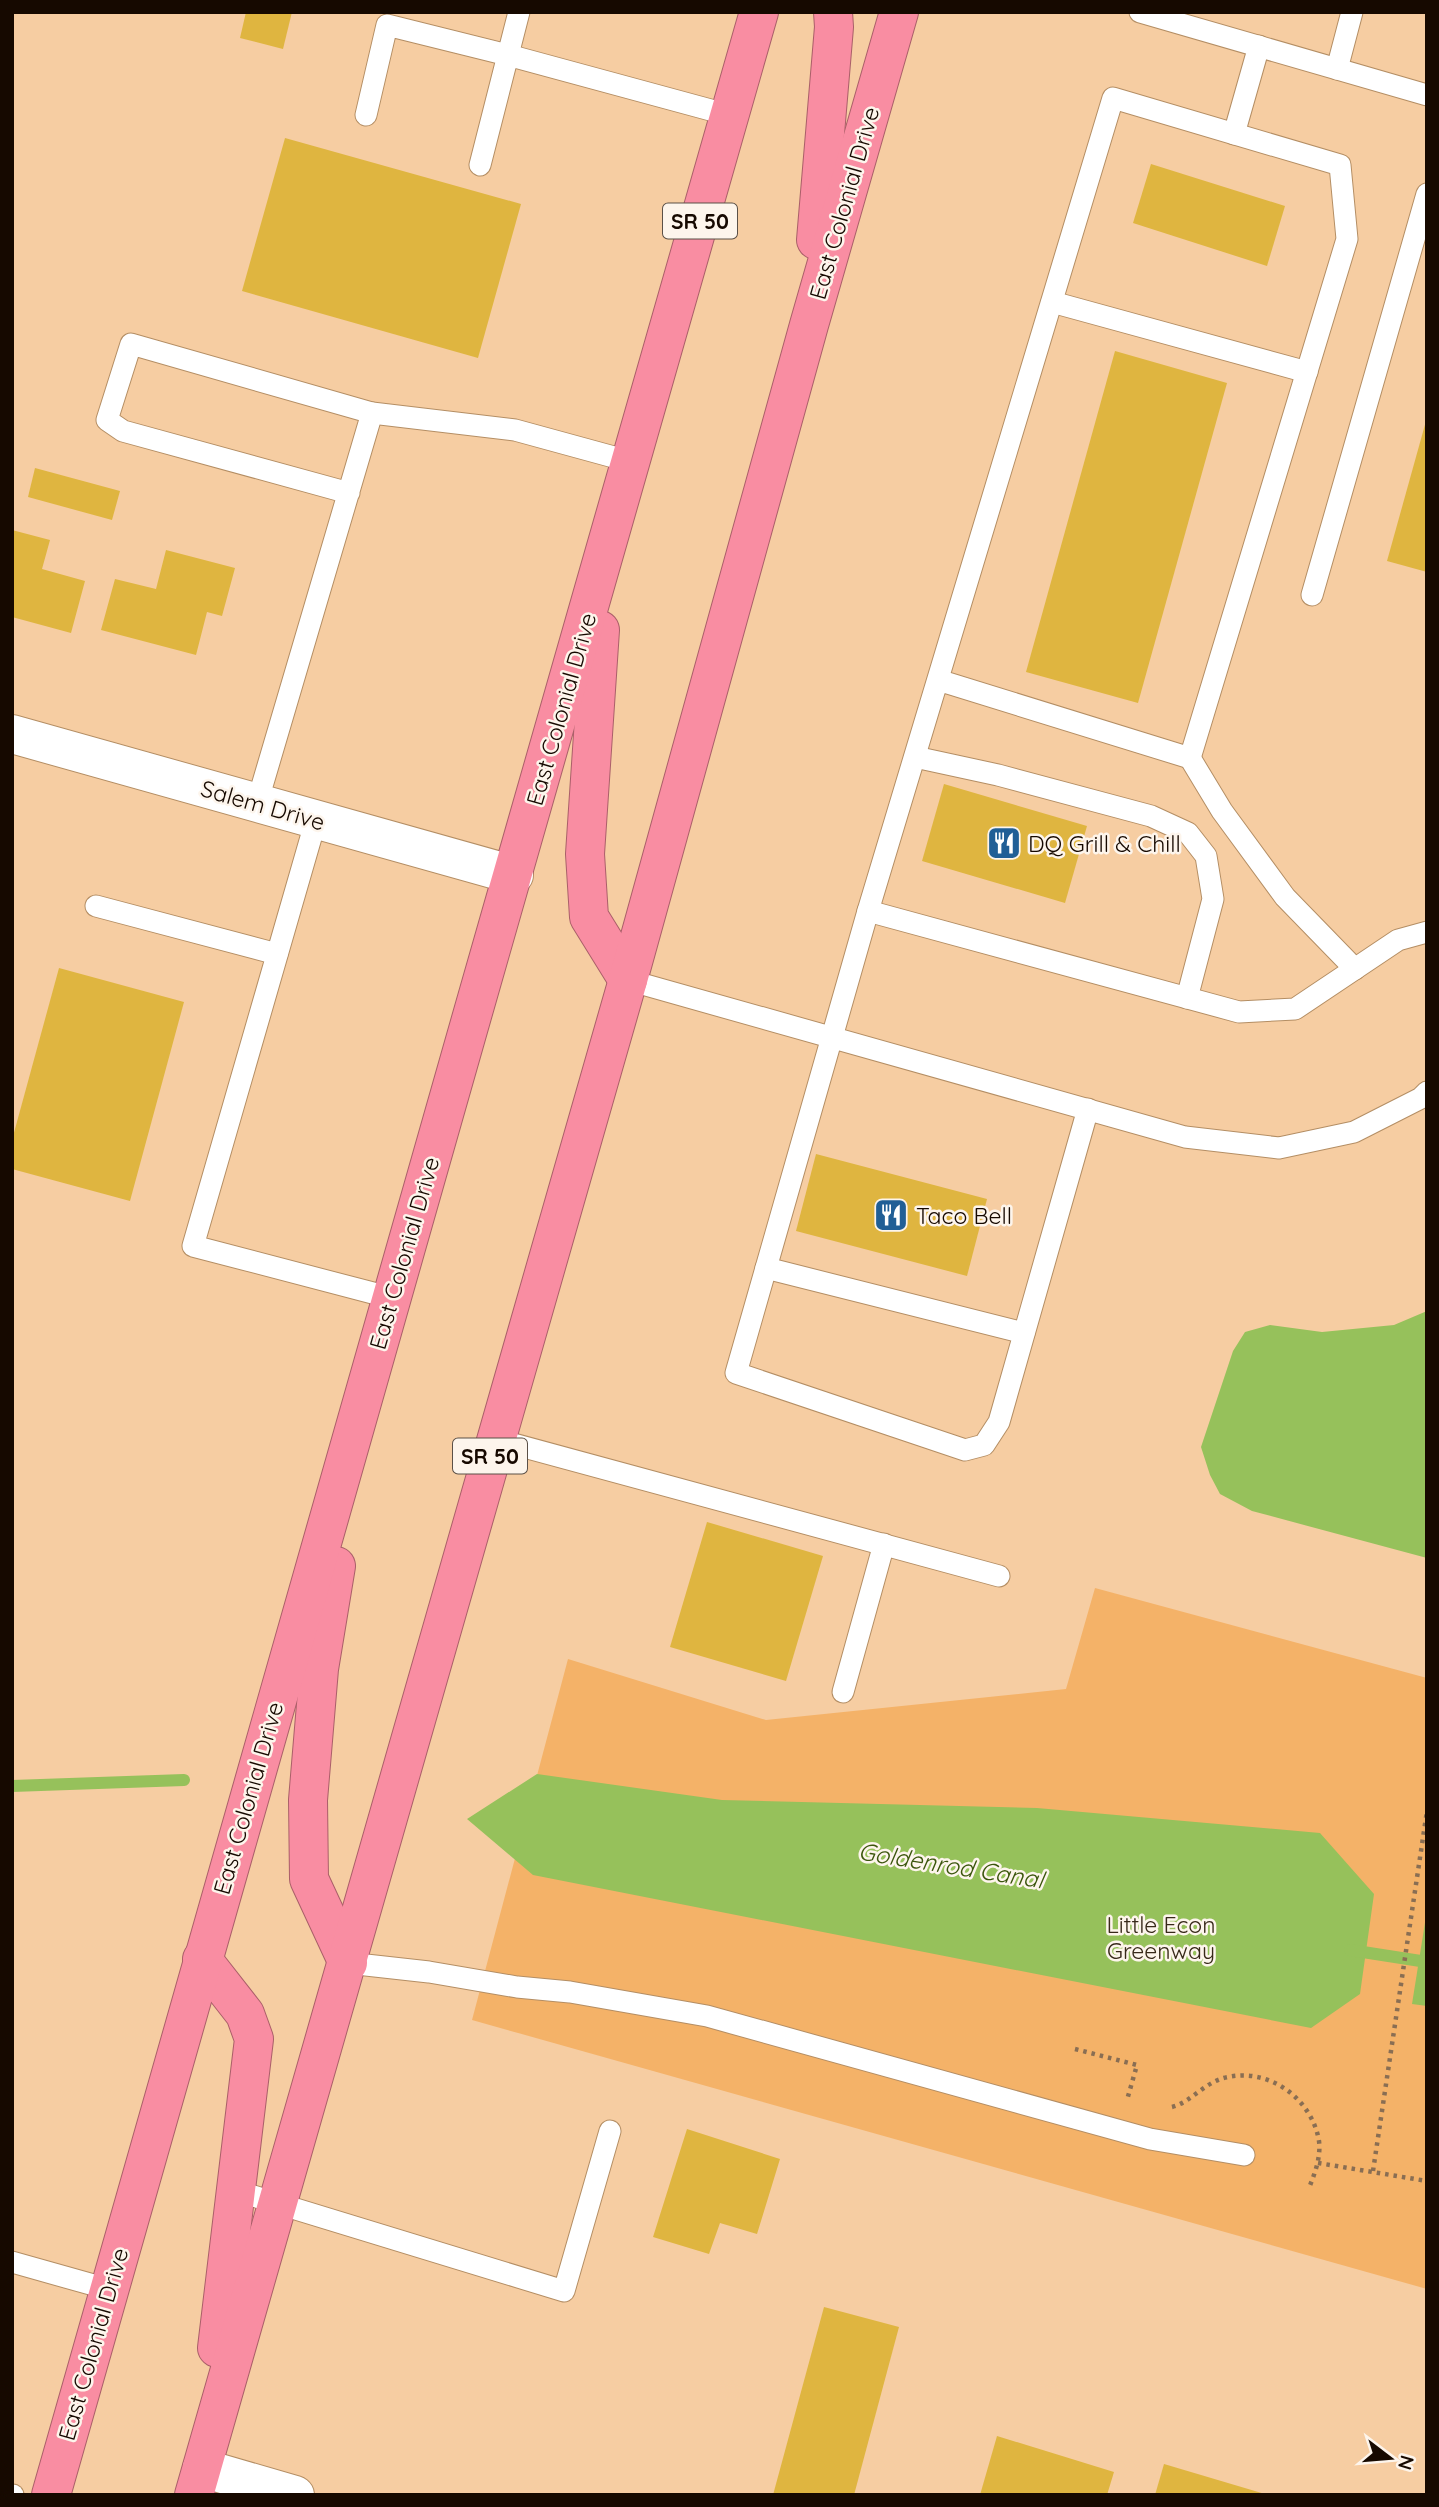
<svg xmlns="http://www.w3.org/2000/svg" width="1439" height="2507" font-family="Quicksand,sans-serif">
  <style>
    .green { fill: #f4b268 }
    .water { fill: #96c15b }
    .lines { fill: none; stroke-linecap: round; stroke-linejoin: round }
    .stream { stroke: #96c15b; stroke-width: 12 }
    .building { fill: #dfb540 }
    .lane-casing { stroke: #b48e64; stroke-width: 23 }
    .street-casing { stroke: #b48e64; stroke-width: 40 }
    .highway-casing { stroke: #aa5f69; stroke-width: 40 }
    .path { stroke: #896e53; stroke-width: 4.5; stroke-dasharray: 3.5 5; stroke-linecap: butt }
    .lane { stroke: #fff; stroke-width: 21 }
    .street { stroke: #fff; stroke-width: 38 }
    .highway { stroke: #f98da2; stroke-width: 38 }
    .labels { text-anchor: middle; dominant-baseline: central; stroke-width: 5; stroke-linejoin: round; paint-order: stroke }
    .shield { fill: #fdf5ec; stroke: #5b5047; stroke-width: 2 }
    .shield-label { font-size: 21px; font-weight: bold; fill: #160900 }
    .street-label { font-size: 23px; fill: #160900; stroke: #fdf5ec }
    .poi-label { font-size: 23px; fill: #160900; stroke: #fdf5ec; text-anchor: start }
    .park-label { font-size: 23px; fill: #372919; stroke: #fdf5ec }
    .water-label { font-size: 24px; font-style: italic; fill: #3b560d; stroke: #fdf5ec }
  </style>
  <rect width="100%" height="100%" fill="#f6cda2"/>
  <!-- green -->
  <path class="green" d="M1095,1588L1427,1678V2289L472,2020L568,1659L766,1720L1066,1689Z"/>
  <!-- water -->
  <g class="water">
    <path d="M1427,1311V1558L1252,1511L1220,1494L1210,1475L1201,1447L1233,1351L1245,1332L1270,1325L1322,1332L1394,1325Z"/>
    <path d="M537,1774L722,1800L1037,1808L1320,1833L1374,1894L1360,1994L1311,2028L533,1875L467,1819Z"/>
    <path d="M1427,1910V2006L1412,2004Z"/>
  </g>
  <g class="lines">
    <!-- stream -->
    <g class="stream">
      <path d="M12,1786L184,1780"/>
      <path d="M1350,1950L1427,1962"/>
    </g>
  </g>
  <!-- building -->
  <g class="building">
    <path d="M246,12H292L283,49L240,38Z"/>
    <path d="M285,138L521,204L478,358L242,291Z"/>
    <path d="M1151,164L1285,206L1267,266L1133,223Z"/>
    <path d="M1115,351L1227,383L1138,703L1026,672Z"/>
    <path d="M1426,421H1427V572L1387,561Z"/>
    <path d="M35,468L120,491L112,520L28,497Z"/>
    <path d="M12,530L50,540L42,569L85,581L71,633L12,617Z"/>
    <path d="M166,550L235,568L222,616L207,612L196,655L101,630L115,579L156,589Z"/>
    <path d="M944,784L1087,826L1065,903L922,861Z"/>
    <path d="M59,968L184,1002L130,1201L12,1169V1140Z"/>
    <path d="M816,1154L987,1199L967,1276L796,1231Z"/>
    <path d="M707,1522L823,1556L786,1681L670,1647Z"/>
    <path d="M687,2129L780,2159L757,2234L720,2223L709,2254L653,2237Z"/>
    <path d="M824,2307L899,2327L854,2495H773Z"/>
    <path d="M997,2436L1114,2472L1107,2495H980Z"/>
    <path d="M1164,2464L1265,2494V2495H1155Z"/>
  </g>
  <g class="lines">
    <!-- lane casing -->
    <g class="lane-casing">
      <g id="lane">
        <path d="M1140,12L1427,95"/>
        <path d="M1337,69L1352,12"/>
        <path d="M366,115L387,25L508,55L519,12"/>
        <path d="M1234,134L1259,46"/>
        <path d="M480,165L508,55L729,115"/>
        <path d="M1052,302L1307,372"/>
        <path d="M372,413L515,430L632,462"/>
        <path d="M1312,595L1427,194"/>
        <path d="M938,680L1190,758L1347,239L1340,165L1113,98L868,911L736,1373L965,1450L984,1445L999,1422L1088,1109"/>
        <path d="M915,757L998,775L1151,816L1188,833L1206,856L1213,899L1187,998"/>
        <path d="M1190,758L1222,811L1285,897L1355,969"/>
        <path d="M257,803L372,413L131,344L107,420L123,431L349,493"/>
        <path d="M316,820L193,1246L392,1298"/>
        <path d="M96,906L277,954"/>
        <path d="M868,911L1239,1012L1295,1009L1398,940L1427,932"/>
        <path d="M628,980L1185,1137L1279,1148L1354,1132L1421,1098L1427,1092"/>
        <path d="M766,1268L1024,1333"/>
        <path d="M495,1439L999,1576"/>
        <path d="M843,1692L884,1544"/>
        <path d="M348,1963L429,1972L517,1987L570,1992L707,2016L1150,2139L1244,2155"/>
        <path d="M237,2191L564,2291L610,2131"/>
        <path d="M12,2262L108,2289"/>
        <path d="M12,2495H13"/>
      </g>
    </g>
    <!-- street casing -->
    <g class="street-casing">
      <g id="street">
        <path d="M12,734L514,875"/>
        <path d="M202,2468L295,2495"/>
      </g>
    </g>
    <!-- highway casing -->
    <g class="highway-casing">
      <g id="highway">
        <path d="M816,240L834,27L833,12"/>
        <path d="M600,630L585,854L589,917L628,980"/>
        <path d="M336,1566L319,1669L308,1800L309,1879L348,1963"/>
        <path d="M202,1959L245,2014L254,2039L217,2348"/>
        <path d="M51,2495C283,1666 524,840 759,12"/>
        <path d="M194,2495L628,980L809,325L899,12"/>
      </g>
    </g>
    <!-- path -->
    <g class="path">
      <path d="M1075,2049L1137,2065L1127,2100"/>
      <path d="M1172,2107C1192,2102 1205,2081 1228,2077C1270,2068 1312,2099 1319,2141C1321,2157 1315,2173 1309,2188"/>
      <path d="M1318,2163L1427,2181"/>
      <path d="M1373,2171L1427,1811"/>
    </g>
    <!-- lane -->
    <use href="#lane" class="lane"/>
    <!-- street -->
    <use href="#street" class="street"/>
    <!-- highway -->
    <use href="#highway" class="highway"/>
  </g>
  <!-- icons -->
  <defs>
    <g id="restaurant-square" transform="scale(1.75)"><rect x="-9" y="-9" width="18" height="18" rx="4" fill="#215f96" stroke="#fdf5ec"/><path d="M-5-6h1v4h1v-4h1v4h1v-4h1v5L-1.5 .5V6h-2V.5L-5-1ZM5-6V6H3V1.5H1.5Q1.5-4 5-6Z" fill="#fff"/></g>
  </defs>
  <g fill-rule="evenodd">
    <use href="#restaurant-square" x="1004" y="843"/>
    <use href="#restaurant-square" x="891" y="1215"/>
  </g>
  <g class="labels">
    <!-- shield labels -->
    <g class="shield">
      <rect x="663" y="203.5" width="74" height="35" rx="5"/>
      <rect x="453" y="1438.5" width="74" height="35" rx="5"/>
    </g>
    <g class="shield-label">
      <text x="700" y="221">SR 50</text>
      <text x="490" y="1456">SR 50</text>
    </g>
    <!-- street labels -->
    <g class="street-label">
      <text transform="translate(844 203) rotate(-74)">East Colonial Drive</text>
      <text transform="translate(561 709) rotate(-74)">East Colonial Drive</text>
      <text transform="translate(263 805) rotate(16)">Salem Drive</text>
      <text transform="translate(404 1253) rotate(-74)">East Colonial Drive</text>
      <text transform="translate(248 1798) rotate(-74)">East Colonial Drive</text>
      <text transform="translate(93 2344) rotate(-74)">East Colonial Drive</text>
    </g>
    <!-- poi labels -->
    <g class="poi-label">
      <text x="1028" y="843">DQ Grill &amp; Chill</text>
      <text x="916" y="1215">Taco Bell</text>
    </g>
    <!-- park labels -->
    <g class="park-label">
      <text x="1161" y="1924">Little Econ<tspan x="1161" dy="26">Greenway</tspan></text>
    </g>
    <!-- water labels -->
    <g class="water-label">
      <text transform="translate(951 1865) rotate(9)">Goldenrod Canal</text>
    </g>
  </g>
  <!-- border -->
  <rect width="1439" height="2507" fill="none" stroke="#160900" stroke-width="28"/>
  <!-- north arrow -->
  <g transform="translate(1390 2458) rotate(106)" stroke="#fdf5ec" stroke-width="5" paint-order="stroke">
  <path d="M0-5L12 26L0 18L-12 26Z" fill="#160900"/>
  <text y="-10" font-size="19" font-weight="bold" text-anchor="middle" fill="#160900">N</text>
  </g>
</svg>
